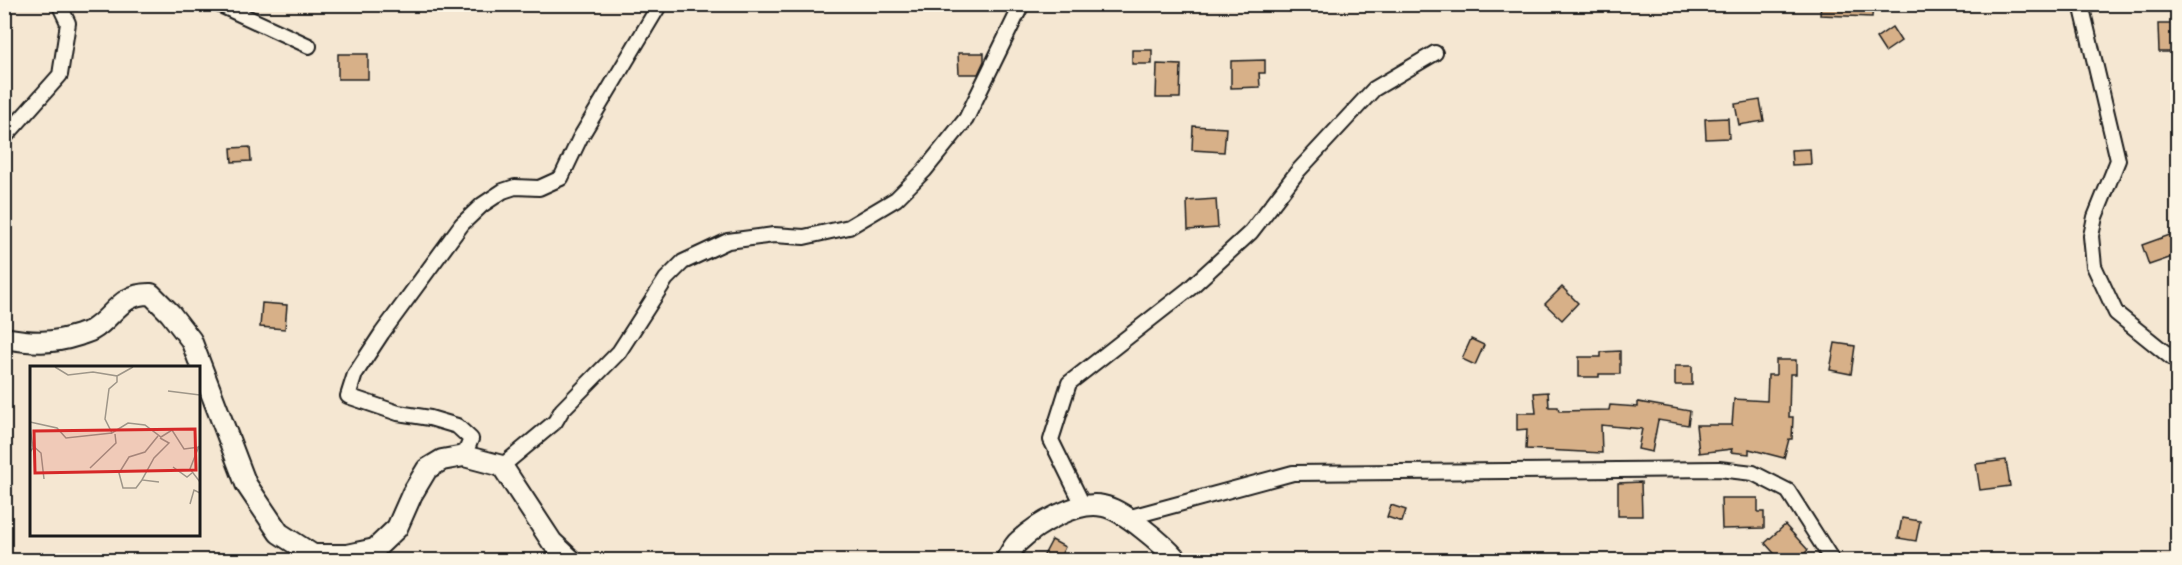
<svg xmlns="http://www.w3.org/2000/svg" width="2182" height="565" font-family="'Architects Daughter',sans-serif">
  <style>
    .building { fill: #d7b088; stroke: #1c1c1c; stroke-width: 1.5 }
    .lines { fill: none; stroke-linecap: round; stroke-linejoin: round }
    .minor-casing { stroke: #1c1c1c; stroke-width: 18 }
    .secondary-casing { stroke: #1c1c1c; stroke-width: 24 }
    .minor { stroke: #fcf5e5; stroke-width: 14 }
    .secondary { stroke: #fcf5e5; stroke-width: 20 }
    .inset-road { fill: none; stroke: #9e9689; stroke-width: 1.5 }
    .view { fill: #d62828; fill-opacity: 0.15; stroke: #d62828; stroke-width: 3 }
    .inset-edge { fill: none; stroke: #1c1c1c; stroke-width: 3 }
  </style>
  <rect width="100%" height="100%" fill="#f5e7d2"/>
  <filter id="ink" filterUnits="userSpaceOnUse"><feTurbulence type="fractalNoise" baseFrequency=".0167" numOctaves="2"/><feDisplacementMap in="SourceGraphic" scale="12" xChannelSelector="R" yChannelSelector="G"/><feConvolveMatrix kernelMatrix="1 2 1 2 8 2 1 2 1" color-interpolation-filters="sRGB"/></filter>
  <g filter="url(#ink)">
    <!-- building -->
    <g class="building">
      <path d="M1821,4H1873L1872,17L1820,15Z"/>
      <path d="M2158,24H2175V52H2159Z"/>
      <path d="M1892,27L1901,41L1885,52L1876,38Z"/>
      <rect x="1132" y="50" width="20" height="14"/>
      <path d="M958,53H984V61L978,74H959Z"/>
      <rect x="338" y="54" width="30" height="25"/>
      <path d="M1265,60V73H1259L1260,87L1231,88V61Z"/>
      <path d="M1157,64L1181,65L1180,98H1156Z"/>
      <path d="M1760,100L1764,121L1739,125L1735,104Z"/>
      <path d="M1728,118L1729,138L1706,139L1705,119Z"/>
      <path d="M1193,126L1226,128L1224,152L1192,150Z"/>
      <path d="M250,147L251,161L232,162L231,148Z"/>
      <path d="M1810,149L1811,164L1792,165L1791,150Z"/>
      <path d="M1216,199L1218,228L1188,230L1187,201Z"/>
      <path d="M2178,232V255L2149,265L2142,245Z"/>
      <path d="M1562,287L1578,303L1562,320L1545,304Z"/>
      <path d="M262,303L287,305L285,329L260,327Z"/>
      <path d="M1471,339L1484,345L1475,365L1462,359Z"/>
      <path d="M1835,343L1855,346L1851,374L1830,370Z"/>
      <path d="M1620,351V374H1599V377H1579V357H1601V352Z"/>
      <path d="M1776,360H1796V374H1790L1789,417H1793L1792,439H1789L1784,458L1749,449V454L1731,452L1732,449L1699,453L1696,425H1732L1734,399L1767,401L1768,375H1776Z"/>
      <rect x="1675" y="366" width="17" height="19"/>
      <path d="M1548,392L1549,407H1558L1559,411L1609,410L1610,405L1638,407V402L1690,411L1688,425L1658,420L1652,452L1638,449L1642,429L1601,425L1602,453L1526,449L1527,429L1517,430V413H1536L1534,393Z"/>
      <path d="M2006,460L2010,486L1980,490L1976,464Z"/>
      <path d="M1641,482L1642,516H1618V483Z"/>
      <path d="M1721,498H1758V512H1764V528L1722,529Z"/>
      <path d="M1391,505L1406,510L1402,522L1387,517Z"/>
      <path d="M1902,518L1920,521L1916,541L1898,538Z"/>
      <path d="M1785,525L1808,550L1797,561H1781L1765,543Z"/>
      <path d="M1052,540L1065,547L1058,561H1041Z"/>
    </g>
    <g class="lines">
      <!-- minor casing -->
      <g class="minor-casing">
        <g id="minor">
          <path d="M218,4L309,46"/>
          <path d="M2081,4L2118,160L2095,217L2091,236L2094,266L2116,313L2178,363"/>
          <path d="M4,138L60,75L68,23L59,4"/>
          <path d="M464,456L471,439L457,426L430,418L398,413L348,396L355,374L382,333L462,224L482,205L503,191L515,187L539,188L561,178L580,138L660,4"/>
          <path d="M502,466L555,422L562,410L619,352L666,279L683,262L728,241L774,235L804,237L849,227L896,199L924,171L966,119L1022,4"/>
          <path d="M1084,507L1051,440L1069,383L1189,289L1251,232L1298,171L1374,89L1435,53"/>
          <path d="M1127,518L1293,473L1719,469L1753,473L1788,491L1832,560"/>
        </g>
      </g>
      <!-- secondary casing -->
      <g class="secondary-casing">
        <g id="secondary">
          <path d="M4,338C33,343 51,344 79,335C83,333 89,332 92,330C114,317 120,293 151,294L170,313L191,340L246,484L279,533L313,555H347L375,549L397,528L412,494L427,469L442,460L464,456L502,466L552,542L571,560"/>
          <path d="M1006,560C1010,554 1013,546 1019,541C1036,525 1077,500 1103,506C1124,510 1163,544 1177,560"/>
        </g>
      </g>
      <!-- minor -->
      <use href="#minor" class="minor"/>
      <!-- secondary -->
      <use href="#secondary" class="secondary"/>
    </g>
  </g>
  <!-- overview -->
  <g transform="translate(30 366)">
    <rect width="170" height="170" fill="#f5e7d2"/>
    <path class="inset-road" d="M25,1L38,9L63,6L87,10V16L79,23L75,53L82,67L98,57L115,59L131,71L142,64L154,83L170,81M87,10L103,1M138,25L170,29M0,56L27,62L36,72L82,67M0,60L3,82L0,86M2,79L11,87L14,113M169,80L160,103L170,116M143,101L157,111L162,107M60,102L86,77L85,68M112,114L106,122H93L89,107L99,91L115,86L128,70M129,116L112,114L124,92L139,77L130,72M160,138L164,124L170,127"/>
    <path class="view" d="M165,63L166,104L5,107L4,65Z"/>
    <rect width="170" height="170" class="inset-edge"/>
  </g>
  <!-- margin -->
  <rect width="2182" height="565" fill="none" stroke="#fcf5e5" stroke-width="24"/>
  <rect x="12" y="12" width="2158" height="541" fill="none" stroke="#1c1c1c" stroke-width="2" filter="url(#ink)"/>
</svg>
